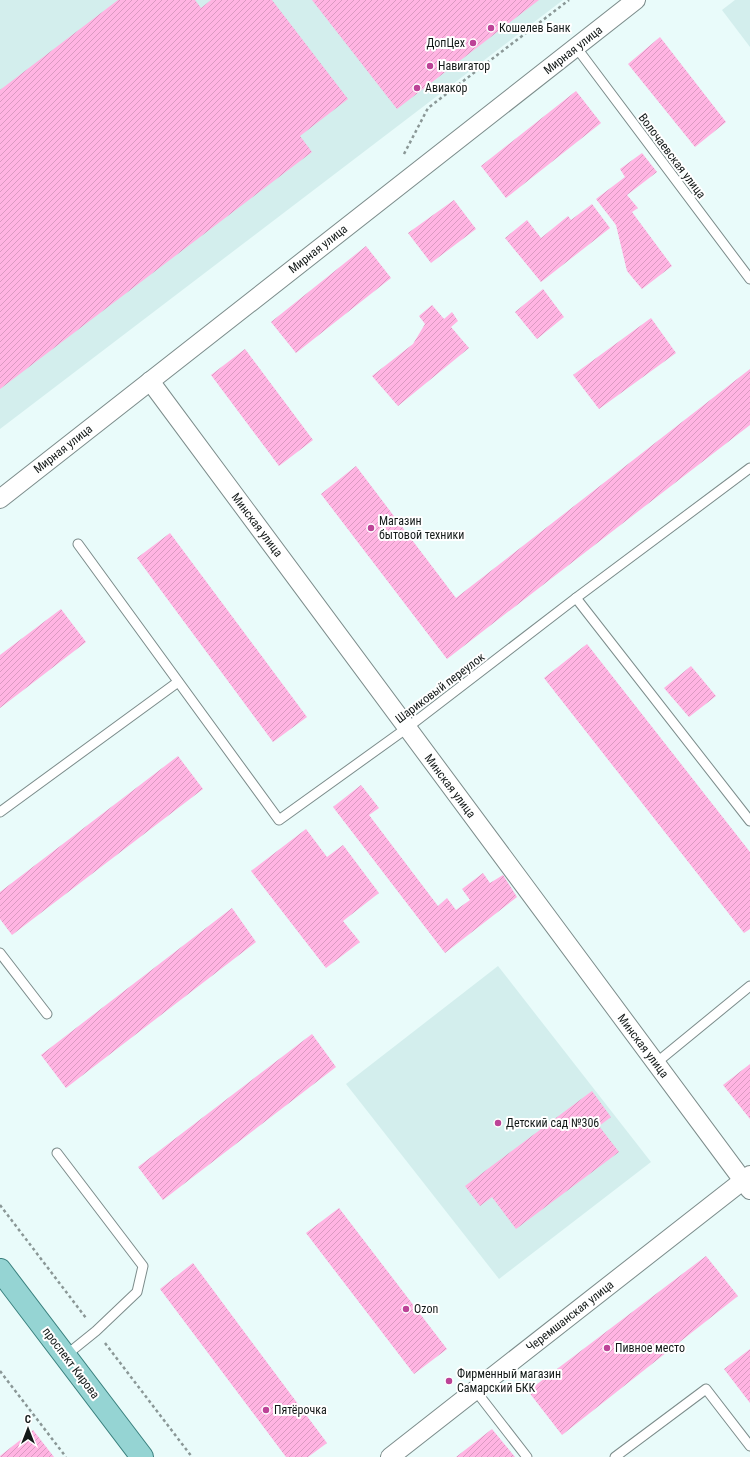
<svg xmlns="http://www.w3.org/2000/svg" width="750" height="1457" font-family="'Roboto Condensed',sans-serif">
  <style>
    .built { fill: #d3eeed }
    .building { fill: url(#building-hatch) }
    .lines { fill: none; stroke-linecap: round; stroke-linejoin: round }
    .service-casing { stroke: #7c8c8b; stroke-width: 11 }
    .minor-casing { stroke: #7c8c8b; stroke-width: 20 }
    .primary-casing { stroke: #3a807e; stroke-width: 24 }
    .path { stroke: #8a9796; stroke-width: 2.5; stroke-dasharray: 3 3; stroke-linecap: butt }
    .service { stroke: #fff; stroke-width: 9 }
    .minor { stroke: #fff; stroke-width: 18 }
    .primary { stroke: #95d4d3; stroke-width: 22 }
    .poi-dot { fill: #bc4397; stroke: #fff; stroke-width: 1.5 }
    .labels { text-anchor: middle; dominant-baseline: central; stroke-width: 4; stroke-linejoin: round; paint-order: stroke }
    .poi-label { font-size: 12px; fill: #131918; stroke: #fff; text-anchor: start }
    .street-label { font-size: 12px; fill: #131918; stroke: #fff }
  </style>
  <defs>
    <pattern id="building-hatch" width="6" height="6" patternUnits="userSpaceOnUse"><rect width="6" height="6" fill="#ffb4e2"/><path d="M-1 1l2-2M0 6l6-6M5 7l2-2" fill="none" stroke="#da9ac1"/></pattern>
  </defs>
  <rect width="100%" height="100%" fill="#e9fbfa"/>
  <!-- built -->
  <g class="built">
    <path d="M0,0H563L0,429Z"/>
    <path d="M735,0H750V47L722,10Z"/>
    <path d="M498,966L651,1162L499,1279L346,1084Z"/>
  </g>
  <!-- building -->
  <g class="building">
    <path d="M118,0H195L201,8L211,0H272L348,99L300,136L312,152L0,389V90Z"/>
    <path d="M312,0H539L397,109Z"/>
    <path d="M660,37L726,122L695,147L628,64Z"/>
    <path d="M576,91L601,123L506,198L481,166Z"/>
    <path d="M642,153L657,172L627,195L638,208L632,212L672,266L642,289L627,271L616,225L596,199L625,177L620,169Z"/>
    <path d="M454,200L476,229L431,263L408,233Z"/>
    <path d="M592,204L610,228L541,282L505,238L527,220L541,238L568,216L571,220Z"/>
    <path d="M366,246L391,278L296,353L271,322Z"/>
    <path d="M543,289L564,317L537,339L515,312Z"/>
    <path d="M432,305L444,319L452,312L458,321L451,327L469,348L398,406L372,376L413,344L425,324L419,316Z"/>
    <path d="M651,318L676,353L599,409L573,375Z"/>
    <path d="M245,349L313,440L279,466L211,375Z"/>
    <path d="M750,369V425L447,659L321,494L356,466L456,598Z"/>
    <path d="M170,533L307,717L273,742L137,558Z"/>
    <path d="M61,609L86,642L0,708V655Z"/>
    <path d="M587,644L750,852V929L744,933L544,678Z"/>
    <path d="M691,666L716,696L689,717L664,688Z"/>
    <path d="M178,756L203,789L12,935L0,919V892Z"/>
    <path d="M361,785L379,808L369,815L438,906L447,898L456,910L470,900L462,889L483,873L490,883L503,875L517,897L445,953L333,807Z"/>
    <path d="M306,829L327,857L343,845L379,893L343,921L360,942L326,968L251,871Z"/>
    <path d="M232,908L256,942L66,1088L41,1055Z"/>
    <path d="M312,1034L336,1067L163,1200L138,1167Z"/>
    <path d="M750,1064V1119L723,1085Z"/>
    <path d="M592,1091L611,1117L599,1126L619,1152L516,1229L492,1197L480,1206L465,1186Z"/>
    <path d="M339,1208L447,1349L414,1374L306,1233Z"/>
    <path d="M706,1256L738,1296L562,1435L528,1391Z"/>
    <path d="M193,1263L327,1443L308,1457H286L160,1289Z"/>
    <path d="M750,1349V1403L724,1369Z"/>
    <path d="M492,1429L515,1457H456Z"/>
    <path d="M33,1430L54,1457H0V1456Z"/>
  </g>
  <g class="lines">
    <!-- service casing -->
    <g class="service-casing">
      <g id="service">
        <path d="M576,47L750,279"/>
        <path d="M78,544L279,820L407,728L576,598L750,468"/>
        <path d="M576,598L750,821"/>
        <path d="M0,812L178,682"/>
        <path d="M0,953L47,1014"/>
        <path d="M656,1063L750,986"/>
        <path d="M57,1153L143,1266L137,1292L96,1331L65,1356"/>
        <path d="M475,1390L527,1457"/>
        <path d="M615,1457L706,1389L750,1446"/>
      </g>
    </g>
    <!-- minor casing -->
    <g class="minor-casing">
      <g id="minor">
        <path d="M150,381L750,1190"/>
        <path d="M0,499L636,0"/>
        <path d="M390,1457L750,1175"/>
      </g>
    </g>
    <!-- primary casing -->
    <g class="primary-casing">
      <path id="primary" d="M0,1270L142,1457"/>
    </g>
    <!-- path -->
    <g class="path">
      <path d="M404,154L428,108L569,0"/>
      <path d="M0,1205L86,1318"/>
      <path d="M105,1343L192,1457"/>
      <path d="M0,1371L66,1457"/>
    </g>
    <!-- service -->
    <use href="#service" class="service"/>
    <!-- minor -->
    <use href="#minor" class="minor"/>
    <!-- primary -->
    <use href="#primary" class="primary"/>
  </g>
  <!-- markers -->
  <g class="poi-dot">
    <circle cx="491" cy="28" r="4"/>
    <circle cx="473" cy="43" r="4"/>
    <circle cx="430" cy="66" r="4"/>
    <circle cx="417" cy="88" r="4"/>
    <circle cx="371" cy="528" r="4"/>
    <circle cx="498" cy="1123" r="4"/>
    <circle cx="406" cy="1309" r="4"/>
    <circle cx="607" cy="1348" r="4"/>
    <circle cx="449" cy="1381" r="4"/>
    <circle cx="266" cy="1410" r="4"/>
  </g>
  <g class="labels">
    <!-- poi labels -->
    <g class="poi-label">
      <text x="499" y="28">Кошелев Банк</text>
      <text x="465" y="43" text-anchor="end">ДопЦех</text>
      <text x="438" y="66">Навигатор</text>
      <text x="425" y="88">Авиакор</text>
      <text x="379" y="521">Магазин<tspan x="379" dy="14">бытовой техники</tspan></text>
      <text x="506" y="1123">Детский сад №306</text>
      <text x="414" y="1309">Ozon</text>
      <text x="615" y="1348">Пивное место</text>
      <text x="457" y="1374">Фирменный магазин<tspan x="457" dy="14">Самарский БКК</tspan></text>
      <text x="274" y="1410">Пятёрочка</text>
    </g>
    <!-- street labels -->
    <g class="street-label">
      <text transform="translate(573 50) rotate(-38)">Мирная улица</text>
      <text transform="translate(672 156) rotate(53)">Волочаевская улица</text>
      <text transform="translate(318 249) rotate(-38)">Мирная улица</text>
      <text transform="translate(63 449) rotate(-38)">Мирная улица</text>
      <text transform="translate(257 525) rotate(53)">Минская улица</text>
      <text transform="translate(440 688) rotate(-37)">Шариковый переулок</text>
      <text transform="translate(450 786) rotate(53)">Минская улица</text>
      <text transform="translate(643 1046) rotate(53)">Минская улица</text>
      <text transform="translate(570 1316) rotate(-38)">Черемшанская улица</text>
      <text transform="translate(71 1363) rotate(53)">проспект Кирова</text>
    </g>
  </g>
  <!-- north arrow -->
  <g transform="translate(28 1429)" stroke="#ffffff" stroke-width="3" paint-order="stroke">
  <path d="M0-3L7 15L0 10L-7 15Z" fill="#131918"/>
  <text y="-6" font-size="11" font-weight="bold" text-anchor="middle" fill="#131918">С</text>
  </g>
</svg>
